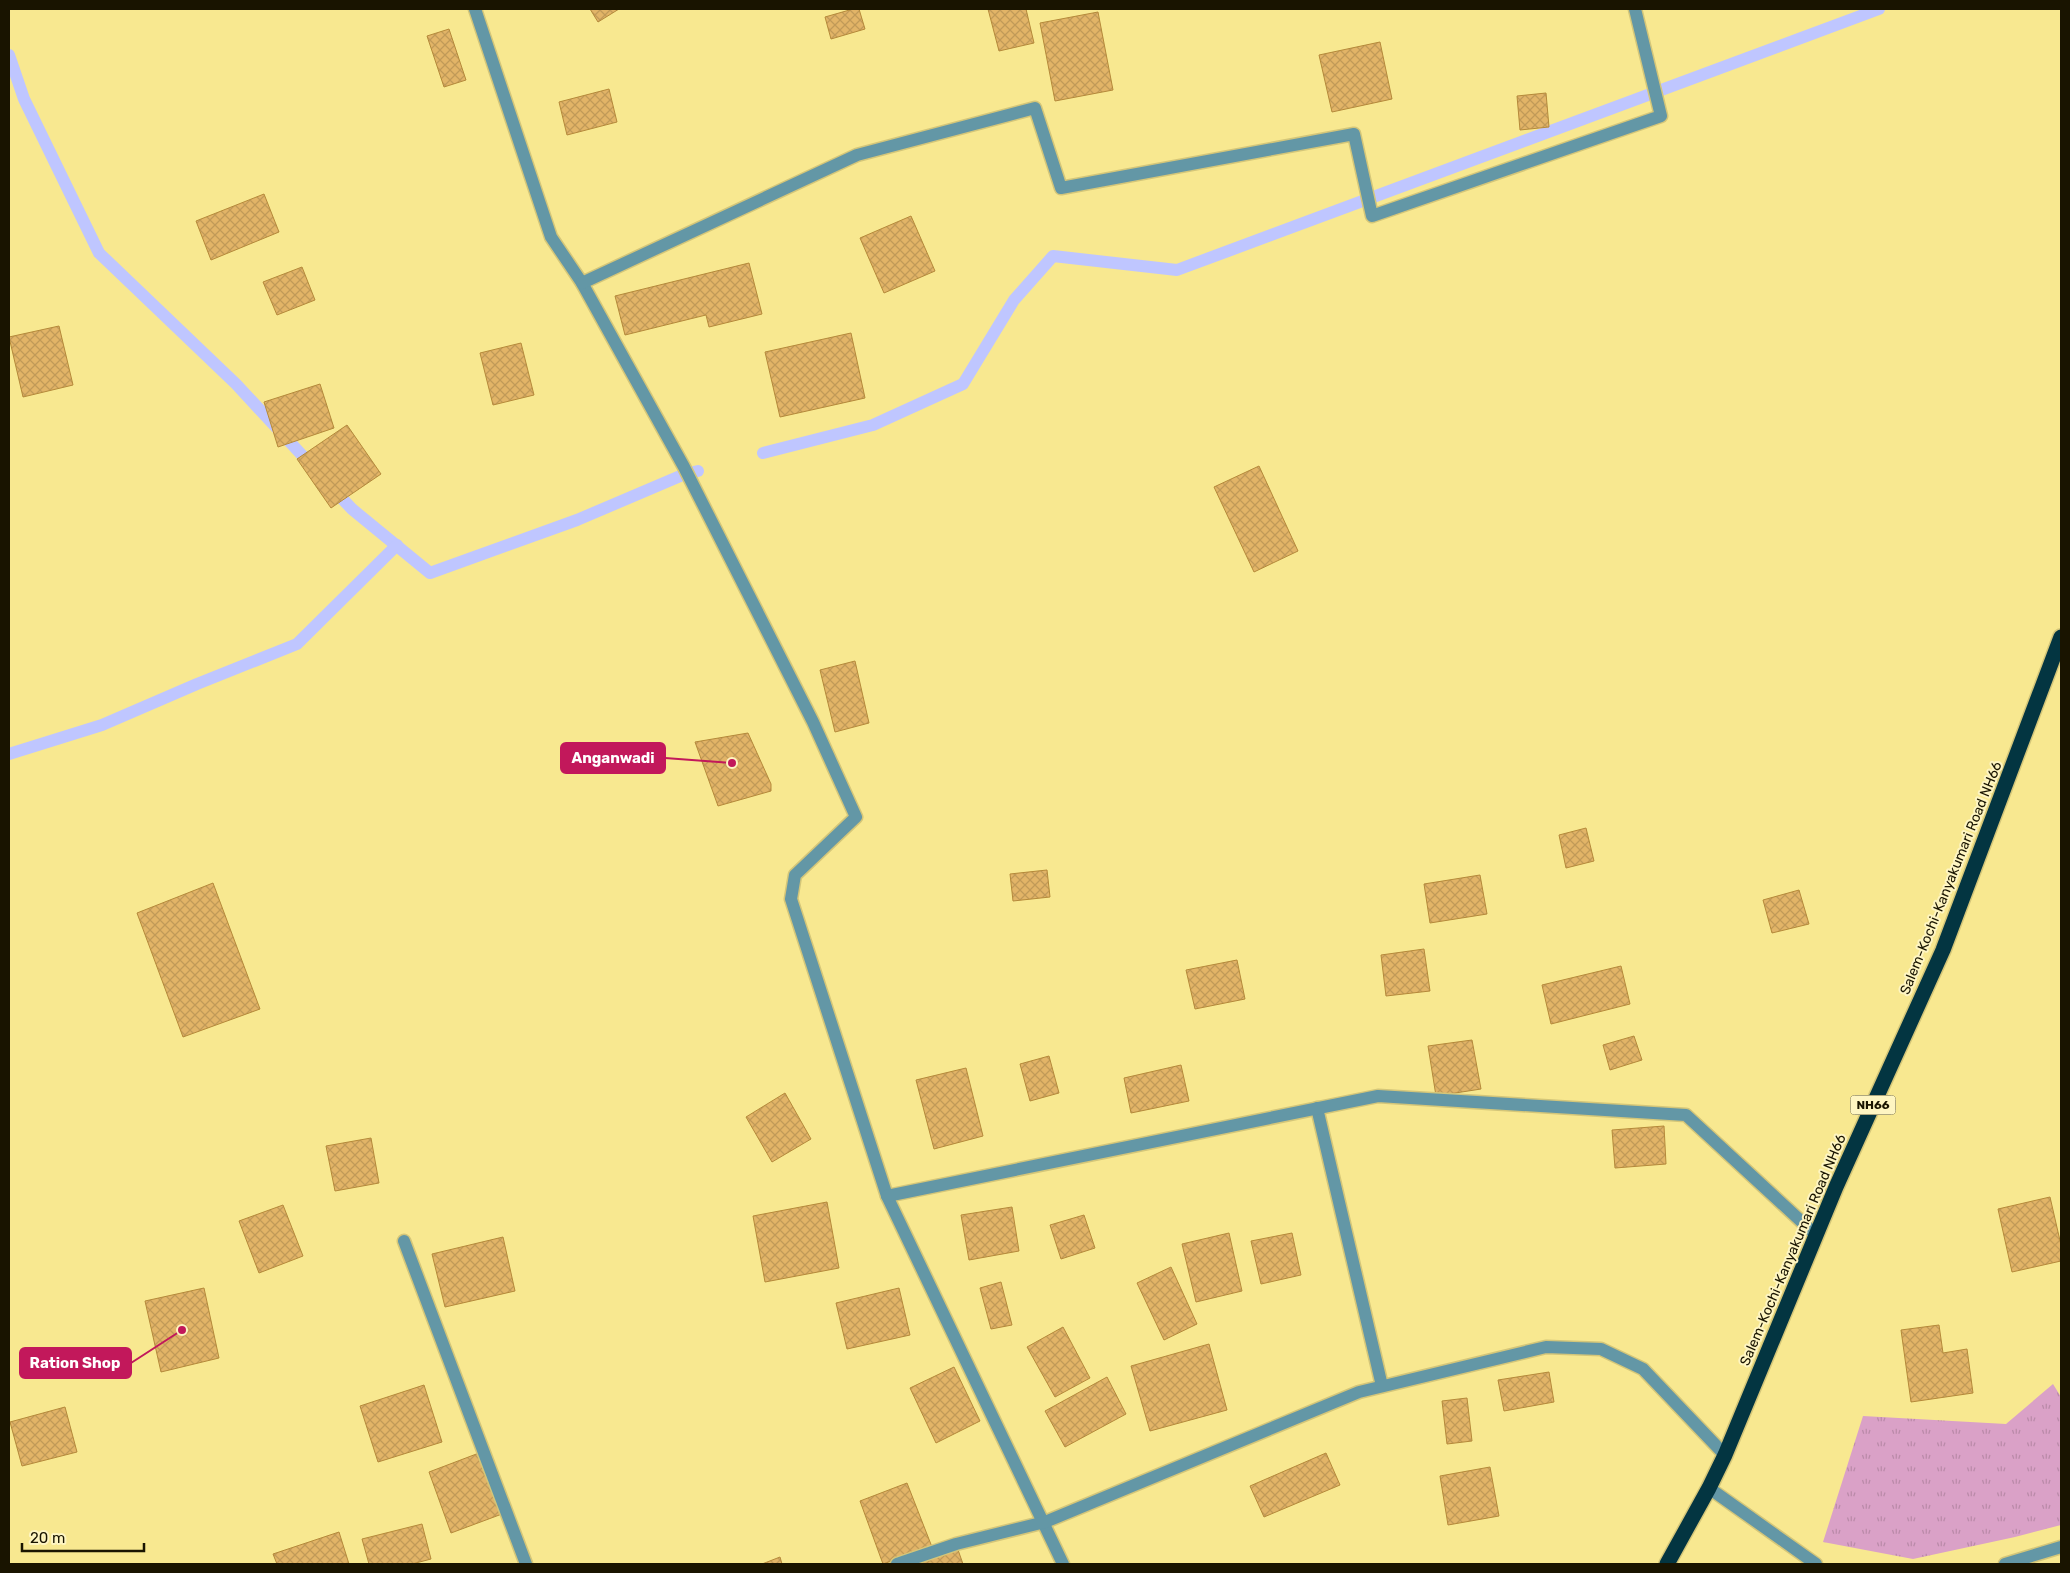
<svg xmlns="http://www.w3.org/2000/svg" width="2070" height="1573" font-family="Rubik,sans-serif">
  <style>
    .park { fill: url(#park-tufts) }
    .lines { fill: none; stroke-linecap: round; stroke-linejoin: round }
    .stream { stroke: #bfc6ff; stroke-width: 12 }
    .building { fill: url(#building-cross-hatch); stroke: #b5893a }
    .lane-casing { stroke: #d4c679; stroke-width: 15 }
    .street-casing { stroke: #d4c679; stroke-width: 15 }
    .highway-casing { stroke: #d4c679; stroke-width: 18 }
    .lane { stroke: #6397a6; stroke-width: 12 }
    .street { stroke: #6397a6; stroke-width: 12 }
    .highway { stroke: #033541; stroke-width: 15 }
    .labels { text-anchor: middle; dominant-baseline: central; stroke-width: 4; stroke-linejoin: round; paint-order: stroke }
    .shield { fill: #fef5c2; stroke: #5e583a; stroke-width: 1 }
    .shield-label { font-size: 12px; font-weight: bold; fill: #191400 }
    .street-label { font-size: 14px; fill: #191400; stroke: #fef5c2 }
    .leader { fill: none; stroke: #c2185b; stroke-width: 2 }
    .callout-dot { fill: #c2185b; stroke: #fef5c2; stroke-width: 2 }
    .callout { fill: #c2185b; stroke: #c2185b; stroke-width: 2 }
    .callout-label { font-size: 15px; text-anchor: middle; font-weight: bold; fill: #fff }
  </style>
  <defs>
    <pattern id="park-tufts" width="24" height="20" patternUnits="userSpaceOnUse" patternTransform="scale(1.25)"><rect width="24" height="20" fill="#daa1c7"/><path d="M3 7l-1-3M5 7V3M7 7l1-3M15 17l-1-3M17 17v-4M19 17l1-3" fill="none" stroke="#ba8aa9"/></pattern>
    <pattern id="building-cross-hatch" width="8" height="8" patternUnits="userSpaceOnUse" patternTransform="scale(1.25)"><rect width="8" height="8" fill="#e2b467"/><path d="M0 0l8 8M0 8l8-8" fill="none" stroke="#c19a58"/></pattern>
  </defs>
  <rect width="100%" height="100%" fill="#f8e890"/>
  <!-- park -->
  <path class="park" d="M2053,1384L2061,1397V1525L2015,1537L1913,1559L1823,1542L1863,1416L2006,1424Z"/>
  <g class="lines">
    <!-- stream -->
    <g class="stream">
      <path d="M9,55L24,99L99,253L236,384L313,467"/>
      <path d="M763,453L873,425L963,384L1014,300L1053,256L1177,270L1879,9"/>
      <path d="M331,487L352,509L430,573L577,520L685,474L698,471"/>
      <path d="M9,754L102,725L197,684L297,644L397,545"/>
    </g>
  </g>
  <!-- building -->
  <g class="building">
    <path d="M590,9H619L598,22Z"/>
    <path d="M853,9H859L865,29L831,39L825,17Z"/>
    <path d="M988,9H1026L1034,43L999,51Z"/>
    <path d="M1098,12L1113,90L1055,101L1040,23Z"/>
    <path d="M449,29L466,80L444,87L427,36Z"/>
    <path d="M1380,42L1392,99L1332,112L1319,55Z"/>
    <path d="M609,89L617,122L567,135L559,102Z"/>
    <path d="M1546,93L1549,127L1520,130L1517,96Z"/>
    <path d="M264,194L279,232L211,260L196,221Z"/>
    <path d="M911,216L935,271L884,293L860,238Z"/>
    <path d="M749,263L762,314L709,327L706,315L625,335L615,296Z"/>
    <path d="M302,267L315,300L277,315L263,282Z"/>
    <path d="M59,326L73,385L23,397L9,337Z"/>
    <path d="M851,333L865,398L780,417L765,352Z"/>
    <path d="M521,343L534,395L493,405L480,353Z"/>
    <path d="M320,384L334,428L278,447L264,402Z"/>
    <path d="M347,425L381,474L331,508L297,459Z"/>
    <path d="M1259,466L1298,551L1254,572L1214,487Z"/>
    <path d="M855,661L869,723L835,732L820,670Z"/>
    <path d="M748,733L771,784V791L718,806L695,742Z"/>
    <path d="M1586,828L1594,861L1566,868L1559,835Z"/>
    <path d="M1047,870L1050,897L1013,901L1010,874Z"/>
    <path d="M1480,875L1487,914L1430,923L1424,884Z"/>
    <path d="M213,883L260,1009L183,1037L137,913Z"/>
    <path d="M1799,890L1809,924L1772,933L1763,900Z"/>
    <path d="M1424,949L1430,991L1386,996L1381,955Z"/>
    <path d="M1237,960L1245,999L1195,1009L1186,970Z"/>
    <path d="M1621,966L1630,1004L1551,1024L1542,985Z"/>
    <path d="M1634,1036L1642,1060L1610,1070L1603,1045Z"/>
    <path d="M1472,1040L1481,1089L1436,1096L1428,1046Z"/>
    <path d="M1049,1056L1059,1093L1030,1101L1020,1064Z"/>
    <path d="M1181,1065L1189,1101L1131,1113L1124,1078Z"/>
    <path d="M966,1068L983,1136L934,1149L916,1080Z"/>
    <path d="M785,1093L811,1139L772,1162L746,1117Z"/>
    <path d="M1664,1126L1666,1164L1615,1168L1612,1130Z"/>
    <path d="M371,1138L379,1183L335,1191L326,1146Z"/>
    <path d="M2050,1197L2061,1245V1261L2012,1272L1998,1209Z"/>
    <path d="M827,1202L839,1268L765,1282L753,1216Z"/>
    <path d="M283,1205L303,1256L259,1273L239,1221Z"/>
    <path d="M1012,1207L1019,1251L969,1260L961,1215Z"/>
    <path d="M1084,1215L1095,1248L1061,1259L1050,1225Z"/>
    <path d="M1229,1233L1242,1291L1196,1302L1182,1244Z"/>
    <path d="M1292,1233L1301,1275L1261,1284L1251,1241Z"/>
    <path d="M503,1237L515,1291L445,1307L432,1254Z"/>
    <path d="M1171,1267L1197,1324L1164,1340L1137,1283Z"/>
    <path d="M1001,1282L1012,1325L991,1329L980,1288Z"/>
    <path d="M204,1288L219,1358L161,1372L145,1301Z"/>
    <path d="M899,1288L910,1335L847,1349L836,1303Z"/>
    <path d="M1939,1325L1943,1353L1967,1349L1973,1393L1911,1402L1901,1330Z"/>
    <path d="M1063,1327L1090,1378L1055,1397L1027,1347Z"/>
    <path d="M1209,1344L1227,1410L1150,1431L1131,1366Z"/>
    <path d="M954,1367L980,1421L936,1443L910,1388Z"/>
    <path d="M1549,1372L1554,1402L1504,1411L1498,1380Z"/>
    <path d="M1107,1377L1126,1414L1065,1447L1045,1411Z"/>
    <path d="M424,1385L442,1442L378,1462L360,1406Z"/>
    <path d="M1467,1398L1472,1441L1447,1444L1442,1401Z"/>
    <path d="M65,1407L77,1452L22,1466L10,1422Z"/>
    <path d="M479,1453L502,1514L451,1533L429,1472Z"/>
    <path d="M1326,1453L1340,1485L1264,1517L1250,1486Z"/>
    <path d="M1490,1467L1499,1516L1448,1525L1440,1476Z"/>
    <path d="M907,1483L932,1547L883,1564L860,1501Z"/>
    <path d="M422,1524L431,1559L412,1564H369L362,1539Z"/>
    <path d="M339,1532L349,1564H277L273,1554Z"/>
    <path d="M957,1547L963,1564H906Z"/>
    <path d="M780,1557L782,1564H762Z"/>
  </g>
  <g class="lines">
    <!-- lane casing -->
    <g class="lane-casing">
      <g id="lane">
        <path d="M1709,1488L1816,1564"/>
        <path d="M2005,1564L2061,1547"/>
      </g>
    </g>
    <!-- street casing -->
    <g class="street-casing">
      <g id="street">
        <path d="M475,9L551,237L582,283L684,467L813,722L856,817L795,875L791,899L887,1196L1063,1564"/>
        <path d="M582,283L857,155L1035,108L1061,188L1354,134L1372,216L1661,116L1635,9"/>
        <path d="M1317,1108L1382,1386"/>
        <path d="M887,1196L1378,1096L1686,1115L1816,1235"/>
        <path d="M404,1241L526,1564"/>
        <path d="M897,1564L956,1544L1045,1522L1359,1392L1546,1347L1601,1349L1643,1369L1725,1455"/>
      </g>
    </g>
    <!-- highway casing -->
    <g class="highway-casing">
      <path id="highway" d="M1667,1564L1709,1488L1725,1455L1836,1187L1943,950L2061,637"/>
    </g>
    <!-- lane -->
    <use href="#lane" class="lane"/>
    <!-- street -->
    <use href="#street" class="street"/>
    <!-- highway -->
    <use href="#highway" class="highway"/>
  </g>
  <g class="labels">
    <!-- shield labels -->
    <rect class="shield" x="1850.5" y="1095.5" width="45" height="19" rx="4"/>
    <g class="shield-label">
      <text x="1873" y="1105">NH66</text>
    </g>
    <!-- street labels -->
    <g class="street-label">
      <text transform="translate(1951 878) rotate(-68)">Salem-Kochi-Kanyakumari Road NH66</text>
      <text transform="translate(1793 1250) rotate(-67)">Salem-Kochi-Kanyakumari Road NH66</text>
    </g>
  </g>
  <!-- callouts -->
  <path class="leader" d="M732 763L665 758M182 1330L131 1363"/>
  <g class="callout-dot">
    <circle cx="732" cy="763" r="5"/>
    <circle cx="182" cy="1330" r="5"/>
  </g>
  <g class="callout">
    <rect x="561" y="743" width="104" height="30" rx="5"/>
    <rect x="20" y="1348" width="111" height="30" rx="5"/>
  </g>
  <g class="callout-label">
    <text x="613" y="763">Anganwadi</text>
    <text x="75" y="1368">Ration Shop</text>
  </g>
  <!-- border -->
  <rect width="2070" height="1573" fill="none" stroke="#191400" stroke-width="20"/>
  <!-- scale -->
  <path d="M22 1543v8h122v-8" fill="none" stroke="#191400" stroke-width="2.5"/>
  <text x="30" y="1543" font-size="15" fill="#191400" stroke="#fef5c2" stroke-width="4" paint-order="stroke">20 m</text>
</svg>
